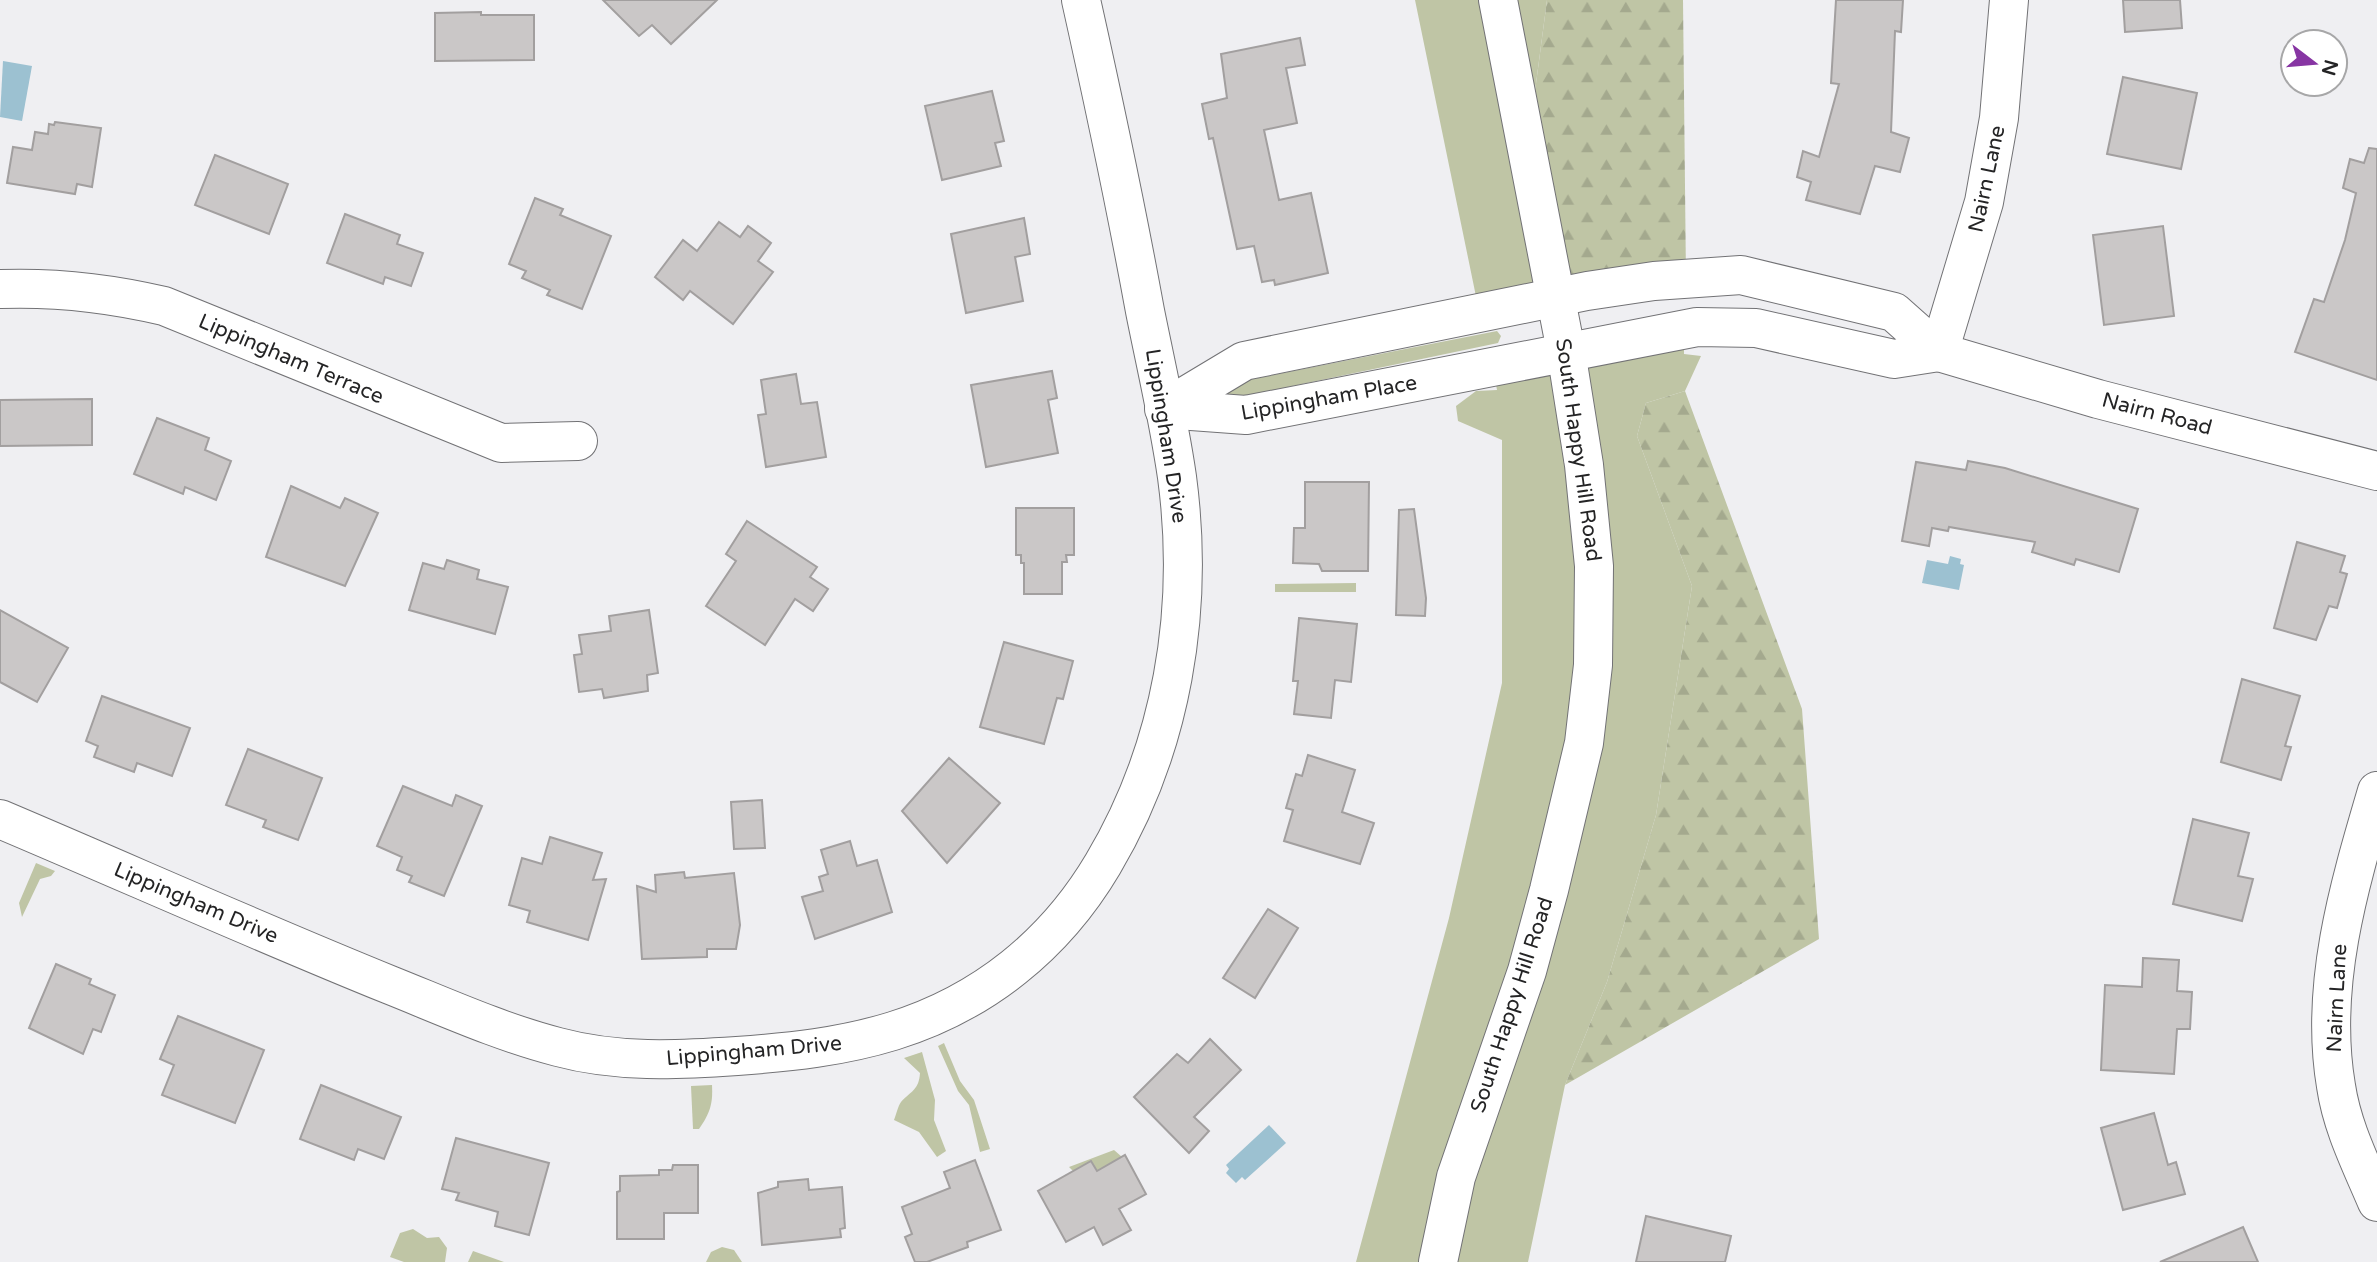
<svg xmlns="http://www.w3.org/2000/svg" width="2377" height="1262" font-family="'Varela Round',sans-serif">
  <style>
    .green { fill: #bfc5a5 }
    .forest { fill: url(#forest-firs) }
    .water { fill: #9cc1d1 }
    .building { fill: #cac7c7; stroke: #a29f9f; stroke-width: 2 }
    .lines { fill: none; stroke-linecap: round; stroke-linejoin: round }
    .minor-casing { stroke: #727275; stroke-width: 40 }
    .tertiary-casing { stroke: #727275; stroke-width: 40 }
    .minor { stroke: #fff; stroke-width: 38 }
    .tertiary { stroke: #fff; stroke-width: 38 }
    .labels { text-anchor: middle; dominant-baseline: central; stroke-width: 7; stroke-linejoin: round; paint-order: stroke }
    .street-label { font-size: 21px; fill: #242425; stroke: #fff }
  </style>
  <defs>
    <pattern id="forest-firs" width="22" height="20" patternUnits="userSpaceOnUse" patternTransform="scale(1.75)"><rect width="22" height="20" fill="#bfc5a5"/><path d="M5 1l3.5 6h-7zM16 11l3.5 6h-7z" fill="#a4a98e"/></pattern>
  </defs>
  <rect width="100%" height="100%" fill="#efeff2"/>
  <!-- green -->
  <g class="green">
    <path d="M1415,0H1547L1527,152L1556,298L1479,311Z"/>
    <path d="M1684,329V354L1701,356L1685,391L1646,403L1637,436L1692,586L1656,815L1607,982L1565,1085L1528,1262H1356L1449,918L1502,683V440L1458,421L1456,406L1476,391L1497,390L1493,368Z"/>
    <path d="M1497,331L1501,336L1498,343L1230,399L1223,394L1227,384Z"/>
    <path d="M1356,583V592H1275V584Z"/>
    <path d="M36,863L55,871L51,876L40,879L22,917L19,903Z"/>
    <path d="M944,1043L960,1081L974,1100L990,1149L980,1152L969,1105L958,1091L938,1046Z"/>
    <path d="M922,1052L935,1100L934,1120L946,1151L937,1157L919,1132L894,1120C896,1115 898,1106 901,1102C911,1091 919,1090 920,1073L904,1058Z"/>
    <path d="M712,1085C713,1104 710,1113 699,1129H693L691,1086Z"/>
    <path d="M1114,1150L1122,1157L1097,1171L1091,1162L1073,1171L1069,1167Z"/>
    <path d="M413,1229L427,1238L439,1237L447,1248L445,1262H404L390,1257L400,1233Z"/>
    <path d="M722,1247L734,1250L742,1262H706L711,1252Z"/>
    <path d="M473,1251L504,1262H468Z"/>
  </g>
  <!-- forest -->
  <g class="forest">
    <path d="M1547,0H1683L1686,279L1556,298L1527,152Z"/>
    <path d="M1685,391L1802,709L1819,939L1565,1085L1607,982L1656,815L1692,586L1637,436L1646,403Z"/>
  </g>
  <!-- water -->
  <g class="water">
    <path d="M3,61L32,66L22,121L0,117Z"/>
    <path d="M1950,556L1961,559L1960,564L1964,565L1959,590L1922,583L1927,560L1948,564Z"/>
    <path d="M1269,1125L1286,1143L1245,1180L1242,1177L1236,1183L1226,1173L1229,1169L1226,1165Z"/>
  </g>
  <!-- building -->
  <g class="building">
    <path d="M603,0H717L671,44L652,25L639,36Z"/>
    <path d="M1836,0H1903L1901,32L1895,31L1891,132L1909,138L1900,172L1875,166L1860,214L1806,200L1811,182L1797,177L1803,151L1819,157L1839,84L1831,83Z"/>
    <path d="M2123,0H2180L2182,28L2125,32Z"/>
    <path d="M481,12V15H534V60L435,61V13Z"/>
    <path d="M1300,38L1305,65L1286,68L1297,123L1264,130L1279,200L1311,193L1328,273L1275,285L1274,280L1262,282L1254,246L1237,249L1213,138L1209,139L1202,104L1227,98L1221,54Z"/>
    <path d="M2123,77L2197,93L2181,169L2107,154Z"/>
    <path d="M992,91L1004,141L995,143L1001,166L942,180L925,106Z"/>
    <path d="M55,122L101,128L92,187L77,184L75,194L7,183L13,147L32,150L35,132L48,134L49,124L54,125Z"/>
    <path d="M2369,148L2377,149V380L2295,352L2314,299L2324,302L2345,240L2356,193L2343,188L2350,159L2364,163Z"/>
    <path d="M215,155L288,184L269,234L195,205Z"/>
    <path d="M535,198L563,209L560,215L611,236L582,309L547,295L550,290L522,278L526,271L509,264Z"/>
    <path d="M345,214L400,235L397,244L423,253L411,286L385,277L383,284L327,263Z"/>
    <path d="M1024,218L1030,254L1015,257L1023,301L966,313L951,234Z"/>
    <path d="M719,222L740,237L748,226L771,243L758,261L773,272L733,324L690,291L683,300L655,277L683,240L697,251Z"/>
    <path d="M2163,226L2174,316L2104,325L2093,235Z"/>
    <path d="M1052,371L1057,398L1048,400L1058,453L986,467L971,385Z"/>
    <path d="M796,374L801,404L817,402L826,457L766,467L758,415L766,414L761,380Z"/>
    <path d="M92,399V445L0,446V400Z"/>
    <path d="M157,418L209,438L205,450L231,461L216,500L185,487L183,494L134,474Z"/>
    <path d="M1968,461L2005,468L2138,509L2119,572L2076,559L2074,565L2032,552L2035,542L1949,527L1948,531L1932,528L1929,546L1902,541L1916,462L1966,470Z"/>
    <path d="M1305,482H1369L1368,571H1322L1319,564L1293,563L1294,528H1305Z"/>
    <path d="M291,486L340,508L345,498L378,513L345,586L266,557Z"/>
    <path d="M1016,508H1074V555H1066L1067,562H1062V594H1024V563H1021V555H1016Z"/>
    <path d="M1414,509L1426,598L1425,616L1396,615L1399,510Z"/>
    <path d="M747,521L817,567L810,577L828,589L813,611L795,599L765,645L706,606L736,561L726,554Z"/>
    <path d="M2297,542L2345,556L2340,572L2347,574L2337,608L2329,606L2316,640L2274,628Z"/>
    <path d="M447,560L479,570L477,579L508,587L495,634L409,610L423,563L444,569Z"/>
    <path d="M0,610L68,648L37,702L0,682Z"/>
    <path d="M649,610L658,673L647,675L648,691L604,698L602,689L579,692L574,655L582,654L579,635L611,631L609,616Z"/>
    <path d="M1299,618L1357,624L1351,682L1335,680L1331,718L1294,714L1298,681H1293Z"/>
    <path d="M1004,642L1073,661L1063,699L1057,698L1044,744L980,727Z"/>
    <path d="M2242,679L2300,696L2285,746L2291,747L2281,780L2221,762Z"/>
    <path d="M102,696L190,728L172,776L137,763L134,772L94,757L98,746L86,741Z"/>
    <path d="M248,749L322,778L298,840L263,827L266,820L226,805Z"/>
    <path d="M1308,755L1355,770L1342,812L1374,823L1360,864L1284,841L1293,810L1286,808L1296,774L1302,776Z"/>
    <path d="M949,758L1000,803L947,863L902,811Z"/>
    <path d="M403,786L452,806L456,795L482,806L444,896L409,882L412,876L397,870L402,857L377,846Z"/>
    <path d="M762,800L765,848L734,849L731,802Z"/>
    <path d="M2193,819L2249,833L2238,876L2253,879L2242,921L2173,904Z"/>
    <path d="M550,837L602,853L593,880L606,879L588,940L527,922L530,911L509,905L522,858L542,864Z"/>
    <path d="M850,841L857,866L877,860L892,912L815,939L802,897L823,891L819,877L828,874L821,850Z"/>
    <path d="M684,872L685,878L734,873L740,925L736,949H707V957L642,959L637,886L656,892L655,875Z"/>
    <path d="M1268,909L1298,928L1255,998L1223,978Z"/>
    <path d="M2143,958L2179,960L2177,991L2192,992L2190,1029H2177L2174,1074L2101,1070L2105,985L2142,987Z"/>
    <path d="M56,964L91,979L89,984L115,995L101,1032L93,1029L83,1054L29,1028Z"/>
    <path d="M178,1016L264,1050L235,1123L162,1095L174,1065L160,1059Z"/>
    <path d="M1210,1039L1241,1070L1194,1117L1209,1131L1189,1153L1134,1097L1177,1054L1188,1063Z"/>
    <path d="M321,1085L401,1117L384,1159L358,1149L354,1160L300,1139Z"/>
    <path d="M2154,1113L2168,1165L2176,1162L2185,1194L2123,1210L2101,1128Z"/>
    <path d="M456,1138L549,1163L529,1235L495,1226L498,1212L456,1200L459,1193L442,1189Z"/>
    <path d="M1125,1155L1146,1194L1119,1209L1131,1230L1103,1245L1094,1227L1066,1242L1038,1191L1091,1161L1097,1171Z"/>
    <path d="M975,1160L1001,1230L967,1242L968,1247L927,1262H915L905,1237L912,1234L902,1207L950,1188L944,1172Z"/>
    <path d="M673,1165H698V1213H664V1239H617V1192L620,1191V1176L659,1175V1170H672Z"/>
    <path d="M808,1179L809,1190L842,1187L845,1228L840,1229L841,1237L762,1245L758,1193L778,1187V1182Z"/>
    <path d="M1646,1216L1731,1236L1725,1262H1636Z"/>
    <path d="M2243,1227L2258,1262H2160Z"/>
  </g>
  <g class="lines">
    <!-- minor casing -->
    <g class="minor-casing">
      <g id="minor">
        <path d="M2009,0L1999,118L1984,202L1939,352L2098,399L2377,471"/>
        <path d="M1741,275L1894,312L1939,352L1894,359L1756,328L1697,327L1246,415L1164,409L1244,361L1587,291L1654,281Z"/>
        <path d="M0,289C57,287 109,293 164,306L501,443L578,441"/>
        <path d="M2377,791C2349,886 2319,986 2336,1086C2342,1127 2361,1164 2377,1202"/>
        <path d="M0,819C130,874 259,932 390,985C445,1007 500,1032 558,1047C617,1063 677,1060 737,1056C791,1052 841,1047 893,1031C983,1003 1055,945 1103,864C1172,748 1195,611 1177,477C1169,421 1156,366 1145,311C1126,207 1104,103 1081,0"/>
      </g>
    </g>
    <!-- tertiary casing -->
    <g class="tertiary-casing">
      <path id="tertiary" d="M1438,1262L1456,1177L1527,971L1549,890L1584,743L1593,665L1594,566L1584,465L1566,351L1498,0"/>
    </g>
    <!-- minor -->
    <use href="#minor" class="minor"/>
    <!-- tertiary -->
    <use href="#tertiary" class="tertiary"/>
  </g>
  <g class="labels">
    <!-- street labels -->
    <g class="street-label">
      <text transform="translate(1987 179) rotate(-78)">Nairn Lane</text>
      <text transform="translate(291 359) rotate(23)">Lippingham Terrace</text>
      <text transform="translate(1329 398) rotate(-10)">Lippingham Place</text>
      <text transform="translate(2157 414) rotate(15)">Nairn Road</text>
      <text transform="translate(1166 436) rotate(81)">Lippingham Drive</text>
      <text transform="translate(1578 450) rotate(82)">South Happy Hill Road</text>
      <text transform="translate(196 903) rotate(23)">Lippingham Drive</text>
      <text transform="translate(2337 998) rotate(-87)">Nairn Lane</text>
      <text transform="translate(1512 1005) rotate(-72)">South Happy Hill Road</text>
      <text transform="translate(754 1051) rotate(-5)">Lippingham Drive</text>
    </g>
  </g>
  <!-- north arrow -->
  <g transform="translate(2314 63) rotate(106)"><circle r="33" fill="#ffffff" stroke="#a7a7a8" stroke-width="2"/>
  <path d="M0-5L12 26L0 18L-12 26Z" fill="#8735a3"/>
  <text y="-10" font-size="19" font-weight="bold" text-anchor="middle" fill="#242425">N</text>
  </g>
</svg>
